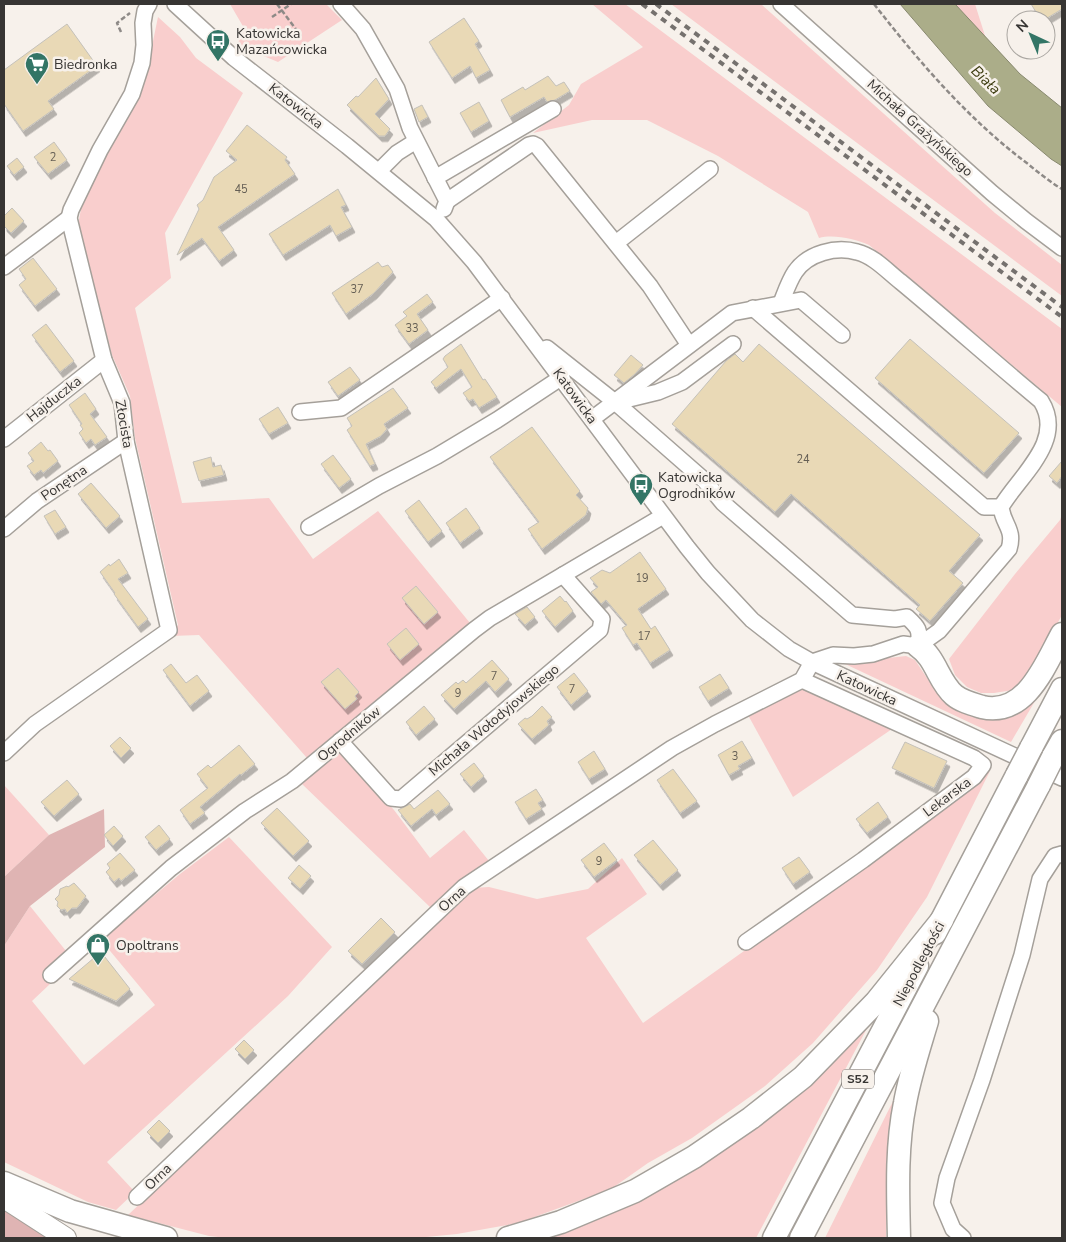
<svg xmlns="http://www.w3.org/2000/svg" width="1066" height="1242" font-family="'Nunito Sans',sans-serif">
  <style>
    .green { fill: #f9cecd }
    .forest { fill: #dfb4b3 }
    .water { fill: #abad89; stroke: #88896f }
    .building { fill: #e9d9b6; stroke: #c4c1ba; filter: url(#shadow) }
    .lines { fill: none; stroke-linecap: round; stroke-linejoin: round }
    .minor-casing { stroke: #a5a09a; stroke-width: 18 }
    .major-casing { stroke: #a5a09a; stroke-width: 22 }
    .highway-casing { stroke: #a5a09a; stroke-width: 25 }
    .path { stroke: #8e8a87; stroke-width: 2.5; stroke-dasharray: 5 2.5; stroke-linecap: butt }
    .minor { stroke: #fff; stroke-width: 15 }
    .major { stroke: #fff; stroke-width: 20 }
    .highway { stroke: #fff; stroke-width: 22 }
    .rail { stroke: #75716e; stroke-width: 4; stroke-dasharray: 6 6; stroke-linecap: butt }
    .highway-bridge-casing { stroke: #a5a09a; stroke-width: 25; stroke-linecap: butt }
    .highway-bridge { stroke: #fff; stroke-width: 22 }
    .labels { text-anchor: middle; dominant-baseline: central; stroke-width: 5; stroke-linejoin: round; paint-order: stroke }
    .number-label { font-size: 11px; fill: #645e54 }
    .shield { fill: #f7f1eb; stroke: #716d6a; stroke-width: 1 }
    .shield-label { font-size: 12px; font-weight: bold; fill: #373533 }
    .poi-label { font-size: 14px; fill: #373533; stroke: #f7f1eb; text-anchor: start }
    .street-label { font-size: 14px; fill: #373533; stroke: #f7f1eb }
    .water-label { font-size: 15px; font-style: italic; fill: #3b3b0e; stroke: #f7f1eb }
  </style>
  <defs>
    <filter id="shadow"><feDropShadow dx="3" dy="5.5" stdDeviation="0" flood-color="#0004"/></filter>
  </defs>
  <rect width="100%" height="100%" fill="#f7f1eb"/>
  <!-- green -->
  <g class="green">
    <path d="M230,4H326L342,20L278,62L237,45L244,28Z"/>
    <path d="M592,4H625L1062,329V407L869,245C855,239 834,234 819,238L808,212L718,156L647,120H592L533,133L569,105L581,84L643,47Z"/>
    <path d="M671,4H761L995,213L1062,265V296Z"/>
    <path d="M955,4H975L986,39Z"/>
    <path d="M158,17L180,37L196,58L243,93L165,233L171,278L135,308L182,503L269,498L313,559L378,511L470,623L307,758L199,635L171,636L178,625L135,438L130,396L112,355L78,225L81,209L108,151L139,96L147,70Z"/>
    <path d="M1062,514V615L1032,670L1013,690L994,693H981L967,687L955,675L949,659L1015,574L1060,520Z"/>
    <path d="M906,656L915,660L935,690L950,701L1016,712L1035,701L1011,742L843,663Z"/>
    <path d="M804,687L892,729L793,797L748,715Z"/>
    <path d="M340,751L394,810L430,858L464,830L489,861L430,907L302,784Z"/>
    <path d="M990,771L927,897L877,970L813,1043L765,1086L692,1138L648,1163L611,1189L518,1223L457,1234L416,1238H227L209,1236L128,1215L473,888L489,887L537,899L588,889L622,858L647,894L586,938L643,1023L866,864Z"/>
    <path d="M4,785L49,835L4,877Z"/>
    <path d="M229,837L332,947L288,996L107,1162L135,1192L116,1210L88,1202L4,1162V946L30,906L66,951L42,974L50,984L32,1001L84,1065L155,1005L101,940L180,874Z"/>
    <path d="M874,1015L756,1238H541L576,1228L642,1198Z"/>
    <path d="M900,1087L890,1129L887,1165L886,1238H825Z"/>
  </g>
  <!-- forest -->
  <g class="forest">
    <path d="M104,809L105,847L30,906L4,946V877L49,835Z"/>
    <path d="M4,1209L48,1238H4Z"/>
  </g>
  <!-- water -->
  <path class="water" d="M900,4H955L1020,74L1062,108V166L1051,159L988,106Z"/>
  <!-- building -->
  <g class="building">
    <path d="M1031,4H1062V9L1044,20H1041Z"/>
    <path d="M464,18L479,41L475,44L490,70L476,78L470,66L452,78L429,42Z"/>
    <path d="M67,24L97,66L48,101L54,109L23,131L4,104V70Z"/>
    <path d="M548,76L556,86L564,82L570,91L555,100L547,102L544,97L510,117L501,100L523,87L525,90Z"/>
    <path d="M376,78L389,99L375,114L390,129L385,136H379L347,105L356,96L358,97Z"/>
    <path d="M479,102L489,121L471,132L460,113Z"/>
    <path d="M422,105L428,117L419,122L414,109Z"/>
    <path d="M247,125L287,157L285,160L295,174L218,227L234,250L219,261L202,238L177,255L199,209L197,205L203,200L214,177L237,160L226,151Z"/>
    <path d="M54,142L67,160L48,174L34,157Z"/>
    <path d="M17,158L24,167L14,175L7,166Z"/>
    <path d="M338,189L346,205L341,207L352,227L336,236L330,225L283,255L269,234Z"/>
    <path d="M12,208L24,221L11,233L4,226V216Z"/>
    <path d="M33,258L57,289L35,306L19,285L26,279L19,269Z"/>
    <path d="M378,262L382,267L388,265L393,272L374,293L346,314L332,293Z"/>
    <path d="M427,294L433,302L417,314L428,330L409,344L395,325L407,316L403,312Z"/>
    <path d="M46,324L74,361L60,372L32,335Z"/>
    <path d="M910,339L1019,433L984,473L875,378Z"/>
    <path d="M461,344L483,380L485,379L497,397L479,408L473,399L469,401L463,393L472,387L461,369L436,388L431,382L448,367L443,359L445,356Z"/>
    <path d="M759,344L980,535L949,571L963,583L930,621L916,609L920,605L791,494L775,512L672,424L726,361L735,354L743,362Z"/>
    <path d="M631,355L643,365L635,374L624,383L614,375Z"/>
    <path d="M350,367L360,380L338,396L328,382Z"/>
    <path d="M393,388L408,408L384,424L387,429L381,436L366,444L375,464L370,466L347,430L352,426L347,418Z"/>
    <path d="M85,393L96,409L90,414L107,437L95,445L91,439L86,443L79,433L83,429L80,425L82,424L69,405Z"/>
    <path d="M278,407L288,423L269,434L259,419Z"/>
    <path d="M532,427L580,491L576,495L588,508L586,515L542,549L528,529L539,522L490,457Z"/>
    <path d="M41,442L48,451L50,450L58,461L43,473L41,470L34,475L27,466L34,461L28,453Z"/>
    <path d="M333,455L351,479L339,488L321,464Z"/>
    <path d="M211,457L213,467L221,465L224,475L199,481L193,462Z"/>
    <path d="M1062,461V476L1057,483L1049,476Z"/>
    <path d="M91,483L120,516L106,528L78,494Z"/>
    <path d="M419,500L442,531L428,542L405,511Z"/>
    <path d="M466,508L480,528L460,543L446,523Z"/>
    <path d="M55,510L66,527L55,534L44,516Z"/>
    <path d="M640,552L666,589L638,609L651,629L655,626L670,650L650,663L637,643L633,645L622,628L627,625L606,600L601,604L591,592L598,587L590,578L602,570L610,573Z"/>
    <path d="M119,559L128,573L118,579L148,619L138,627L114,594L115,593L100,572L109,564L110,566Z"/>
    <path d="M416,586L438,612L424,624L402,598Z"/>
    <path d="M560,596L565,602L566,601L573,611L555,627L542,611Z"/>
    <path d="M527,607L535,617L525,625L515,614Z"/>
    <path d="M406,628L419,644L400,660L387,644Z"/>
    <path d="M492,660L509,679L495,692L486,681L454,709L441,695L456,682L458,684L463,680L466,683Z"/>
    <path d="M171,664L186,683L197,675L209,691L190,706L163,670Z"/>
    <path d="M338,668L359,692L355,696L357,699L345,709L321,682Z"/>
    <path d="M574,673L588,691L571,705L557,687Z"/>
    <path d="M720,674L729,688L708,701L699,687Z"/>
    <path d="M424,706L435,719L416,735L406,722Z"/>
    <path d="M542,706L552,717L547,721L549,725L532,739L518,724L525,718L527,719L532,716Z"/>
    <path d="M120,737L131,748L121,758L110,746Z"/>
    <path d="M742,741L752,758L738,766L740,769L729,775L718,755Z"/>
    <path d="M905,742L947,761L934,788L892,768Z"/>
    <path d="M239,745L255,764L241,775L240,774L200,807L205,813L190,824L180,810L208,788L197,774L208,765L211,768Z"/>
    <path d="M594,751L605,769L589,779L578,762Z"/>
    <path d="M474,763L484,776L471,787L460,774Z"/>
    <path d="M673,769L697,801L680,813L657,780Z"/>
    <path d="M67,780L79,794L54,816L41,802Z"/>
    <path d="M536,789L543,800L538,803L542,809L526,819L515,802Z"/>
    <path d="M438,790L450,804L436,815L432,809L411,826L398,810L410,804L414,809Z"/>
    <path d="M878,802L888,817L867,833L856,819Z"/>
    <path d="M277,808L309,841L293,856L261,823Z"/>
    <path d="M159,825L170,839L156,850L145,837Z"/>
    <path d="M114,826L123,836L113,846L104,835Z"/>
    <path d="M653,840L678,870L660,885L634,855Z"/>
    <path d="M604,843L617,860L594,877L581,860Z"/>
    <path d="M120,853L135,870L121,881L119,878L114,882L106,872L110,868L107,864Z"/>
    <path d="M799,857L810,872L793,884L782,868Z"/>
    <path d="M299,865L311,876L300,889L288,878Z"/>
    <path d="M74,883L86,896L77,908H72L67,913L65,909L61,910L57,906L58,902L55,899L59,895L60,889L67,886L68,887Z"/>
    <path d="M381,918L395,932L362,964L348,951Z"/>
    <path d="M101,952L130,989L116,1001L69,979Z"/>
    <path d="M244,1040L254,1050L245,1059L235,1049Z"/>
    <path d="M159,1120L170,1131L158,1143L147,1132Z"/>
  </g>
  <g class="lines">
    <!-- minor casing -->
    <g class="minor-casing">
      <g id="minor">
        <path d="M175,4L234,58L347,146L436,219L474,262L687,547L708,573L752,620L789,649L812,662L1062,778"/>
        <path d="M341,4L363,29L397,89L410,128L447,201L444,209"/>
        <path d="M781,4L992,193L1026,221L1062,248"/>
        <path d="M379,171L397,153L416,141"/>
        <path d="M435,178L553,109"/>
        <path d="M447,201L529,145L533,144L537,146L650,286L689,345"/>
        <path d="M616,243L710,169"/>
        <path d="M4,267L69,218"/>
        <path d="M781,303C785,293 789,281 795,272C808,253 836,246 857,252C874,256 888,272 901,282C948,321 994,362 1041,401C1066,441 1019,476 1001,507C1003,525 1015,529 1009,549L939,631L918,646L903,644L873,654L854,656L833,655L812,662"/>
        <path d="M753,308L984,507H1001"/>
        <path d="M547,348L615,402L704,480L723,503L852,615L895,619L907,617C918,627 921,630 918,646"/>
        <path d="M621,401L658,392L682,382L733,344"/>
        <path d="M300,412L341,408L502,298"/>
        <path d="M592,419L732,313L801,300L842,335"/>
        <path d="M4,439L104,360"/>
        <path d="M309,527L379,486L437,456L497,420L562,377"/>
        <path d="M4,529L37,501L126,441"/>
        <path d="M340,741L391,798L401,799L600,630L602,619L563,575"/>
        <path d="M4,753L35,724L169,630L126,441L122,403L104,360L69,218L71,210L100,150L132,94L142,63L144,45L143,23L145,11L149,4"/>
        <path d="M746,942L863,860L974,777L983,765L974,758L802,680"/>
        <path d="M51,975L171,868L245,811L292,781L474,630L490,618L663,516"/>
        <path d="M137,1197L464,887L672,748L715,724L802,680L812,662"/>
        <path d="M963,1238L953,1229L942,1203L947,1178L982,1080L1022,955L1040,879L1055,856L1062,854"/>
      </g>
    </g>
    <!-- major casing -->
    <g class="major-casing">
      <path id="major" d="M4,1198L66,1238"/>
    </g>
    <!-- highway casing -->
    <g class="highway-casing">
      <g id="highway">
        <path d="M918,646C936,658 938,681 954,695C961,701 972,704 982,707C1026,717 1045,665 1062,634"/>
        <path d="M1031,748L1062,689"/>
        <path d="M1053,757L1062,741"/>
        <path d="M935,933L1017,775"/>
        <path d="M4,1183L70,1211L166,1238"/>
        <path d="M508,1238L561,1222L635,1191L694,1157L751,1118L803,1077L876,1002L942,920"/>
        <path d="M774,1238L917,966"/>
        <path d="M801,1238L1039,785"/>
        <path d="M899,1238C898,1194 896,1147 905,1103C910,1075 919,1048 927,1021"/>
      </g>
    </g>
    <!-- path -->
    <g class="path">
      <path d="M277,4L301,36"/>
      <path d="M874,4C920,63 968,119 1028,164C1039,173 1050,182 1062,189"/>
      <path d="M272,17L291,4"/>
      <path d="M121,32L117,23L130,13"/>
    </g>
    <!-- minor -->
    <use href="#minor" class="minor"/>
    <!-- major -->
    <use href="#major" class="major"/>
    <!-- highway -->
    <use href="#highway" class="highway"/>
    <!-- rail -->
    <g class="rail">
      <path d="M642,4L1062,317"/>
      <path d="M656,4L1062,307"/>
    </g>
    <!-- highway-bridge casing -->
    <g class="highway-bridge-casing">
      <g id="highway-bridge">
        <path d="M1017,775L1031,748"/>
        <path d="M1039,785L1053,757"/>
      </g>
    </g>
    <!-- highway-bridge -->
    <use href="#highway-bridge" class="highway-bridge"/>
  </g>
  <!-- icons -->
  <defs>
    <g id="bus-pin" transform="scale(1.25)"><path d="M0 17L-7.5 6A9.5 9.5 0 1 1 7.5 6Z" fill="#337566" stroke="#f7f1eb"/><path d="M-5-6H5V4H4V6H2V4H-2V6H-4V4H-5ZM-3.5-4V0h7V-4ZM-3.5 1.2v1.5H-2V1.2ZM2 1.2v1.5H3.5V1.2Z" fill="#fff"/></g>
    <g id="supermarket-pin" transform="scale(1.25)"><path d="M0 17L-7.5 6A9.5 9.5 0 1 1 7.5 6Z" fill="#337566" stroke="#f7f1eb"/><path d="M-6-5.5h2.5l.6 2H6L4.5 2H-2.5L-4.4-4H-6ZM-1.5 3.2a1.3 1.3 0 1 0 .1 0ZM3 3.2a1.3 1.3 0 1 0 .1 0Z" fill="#fff"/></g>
    <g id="shop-pin" transform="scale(1.25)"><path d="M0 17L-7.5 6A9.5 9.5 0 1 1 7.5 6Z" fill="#337566" stroke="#f7f1eb"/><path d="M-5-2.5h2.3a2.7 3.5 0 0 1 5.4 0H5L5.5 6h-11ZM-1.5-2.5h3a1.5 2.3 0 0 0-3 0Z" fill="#fff"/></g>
  </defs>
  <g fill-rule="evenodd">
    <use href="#bus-pin" x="218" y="41"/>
    <use href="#supermarket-pin" x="37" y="64"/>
    <use href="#bus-pin" x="641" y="485"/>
    <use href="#shop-pin" x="98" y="945"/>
  </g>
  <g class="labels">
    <!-- number labels -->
    <g class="number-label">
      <text x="53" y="157">2</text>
      <text x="241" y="189">45</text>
      <text x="357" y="289">37</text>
      <text x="412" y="328">33</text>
      <text x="803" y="459">24</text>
      <text x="642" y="578">19</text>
      <text x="644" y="636">17</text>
      <text x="494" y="676">7</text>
      <text x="572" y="689">7</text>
      <text x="458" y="693">9</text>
      <text x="735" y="756">3</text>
      <text x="599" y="861">9</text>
    </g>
    <!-- shield labels -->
    <rect class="shield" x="842" y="1069.5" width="32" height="19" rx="4"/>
    <g class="shield-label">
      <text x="858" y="1079">S52</text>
    </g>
    <!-- poi labels -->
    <g class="poi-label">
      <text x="236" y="33">Katowicka<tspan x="236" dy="16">Mazańcowicka</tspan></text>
      <text x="54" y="64">Biedronka</text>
      <text x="658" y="477">Katowicka<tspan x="658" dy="16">Ogrodników</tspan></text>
      <text x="116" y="945">Opoltrans</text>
    </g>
    <!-- street labels -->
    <g class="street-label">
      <text transform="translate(296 106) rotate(38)">Katowicka</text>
      <text transform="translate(920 128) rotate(42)">Michała Grażyńskiego</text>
      <text transform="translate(575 396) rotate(54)">Katowicka</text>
      <text transform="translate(54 399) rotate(-38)">Hajduczka</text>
      <text transform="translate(124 424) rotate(80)">Złocista</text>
      <text transform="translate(64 483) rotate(-34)">Ponętna</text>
      <text transform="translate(867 688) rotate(25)">Katowicka</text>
      <text transform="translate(494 720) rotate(-40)">Michała Wołodyjowskiego</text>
      <text transform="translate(349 734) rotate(-40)">Ogrodników</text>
      <text transform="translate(947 797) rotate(-37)">Lekarska</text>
      <text transform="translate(452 899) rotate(-42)">Orna</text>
      <text transform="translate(919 964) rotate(-62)">Niepodległości</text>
      <text transform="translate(158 1177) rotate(-44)">Orna</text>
    </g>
    <!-- water labels -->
    <g class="water-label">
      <text transform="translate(986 80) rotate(44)">Biała</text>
    </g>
  </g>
  <!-- border -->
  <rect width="1066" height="1242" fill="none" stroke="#373533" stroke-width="10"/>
  <!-- north arrow -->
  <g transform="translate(1031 35) rotate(316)"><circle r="24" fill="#f7f1eb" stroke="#aaa6a1"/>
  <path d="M0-4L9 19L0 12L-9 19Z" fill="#337566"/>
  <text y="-8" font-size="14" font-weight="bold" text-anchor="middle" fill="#373533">N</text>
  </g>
</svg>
